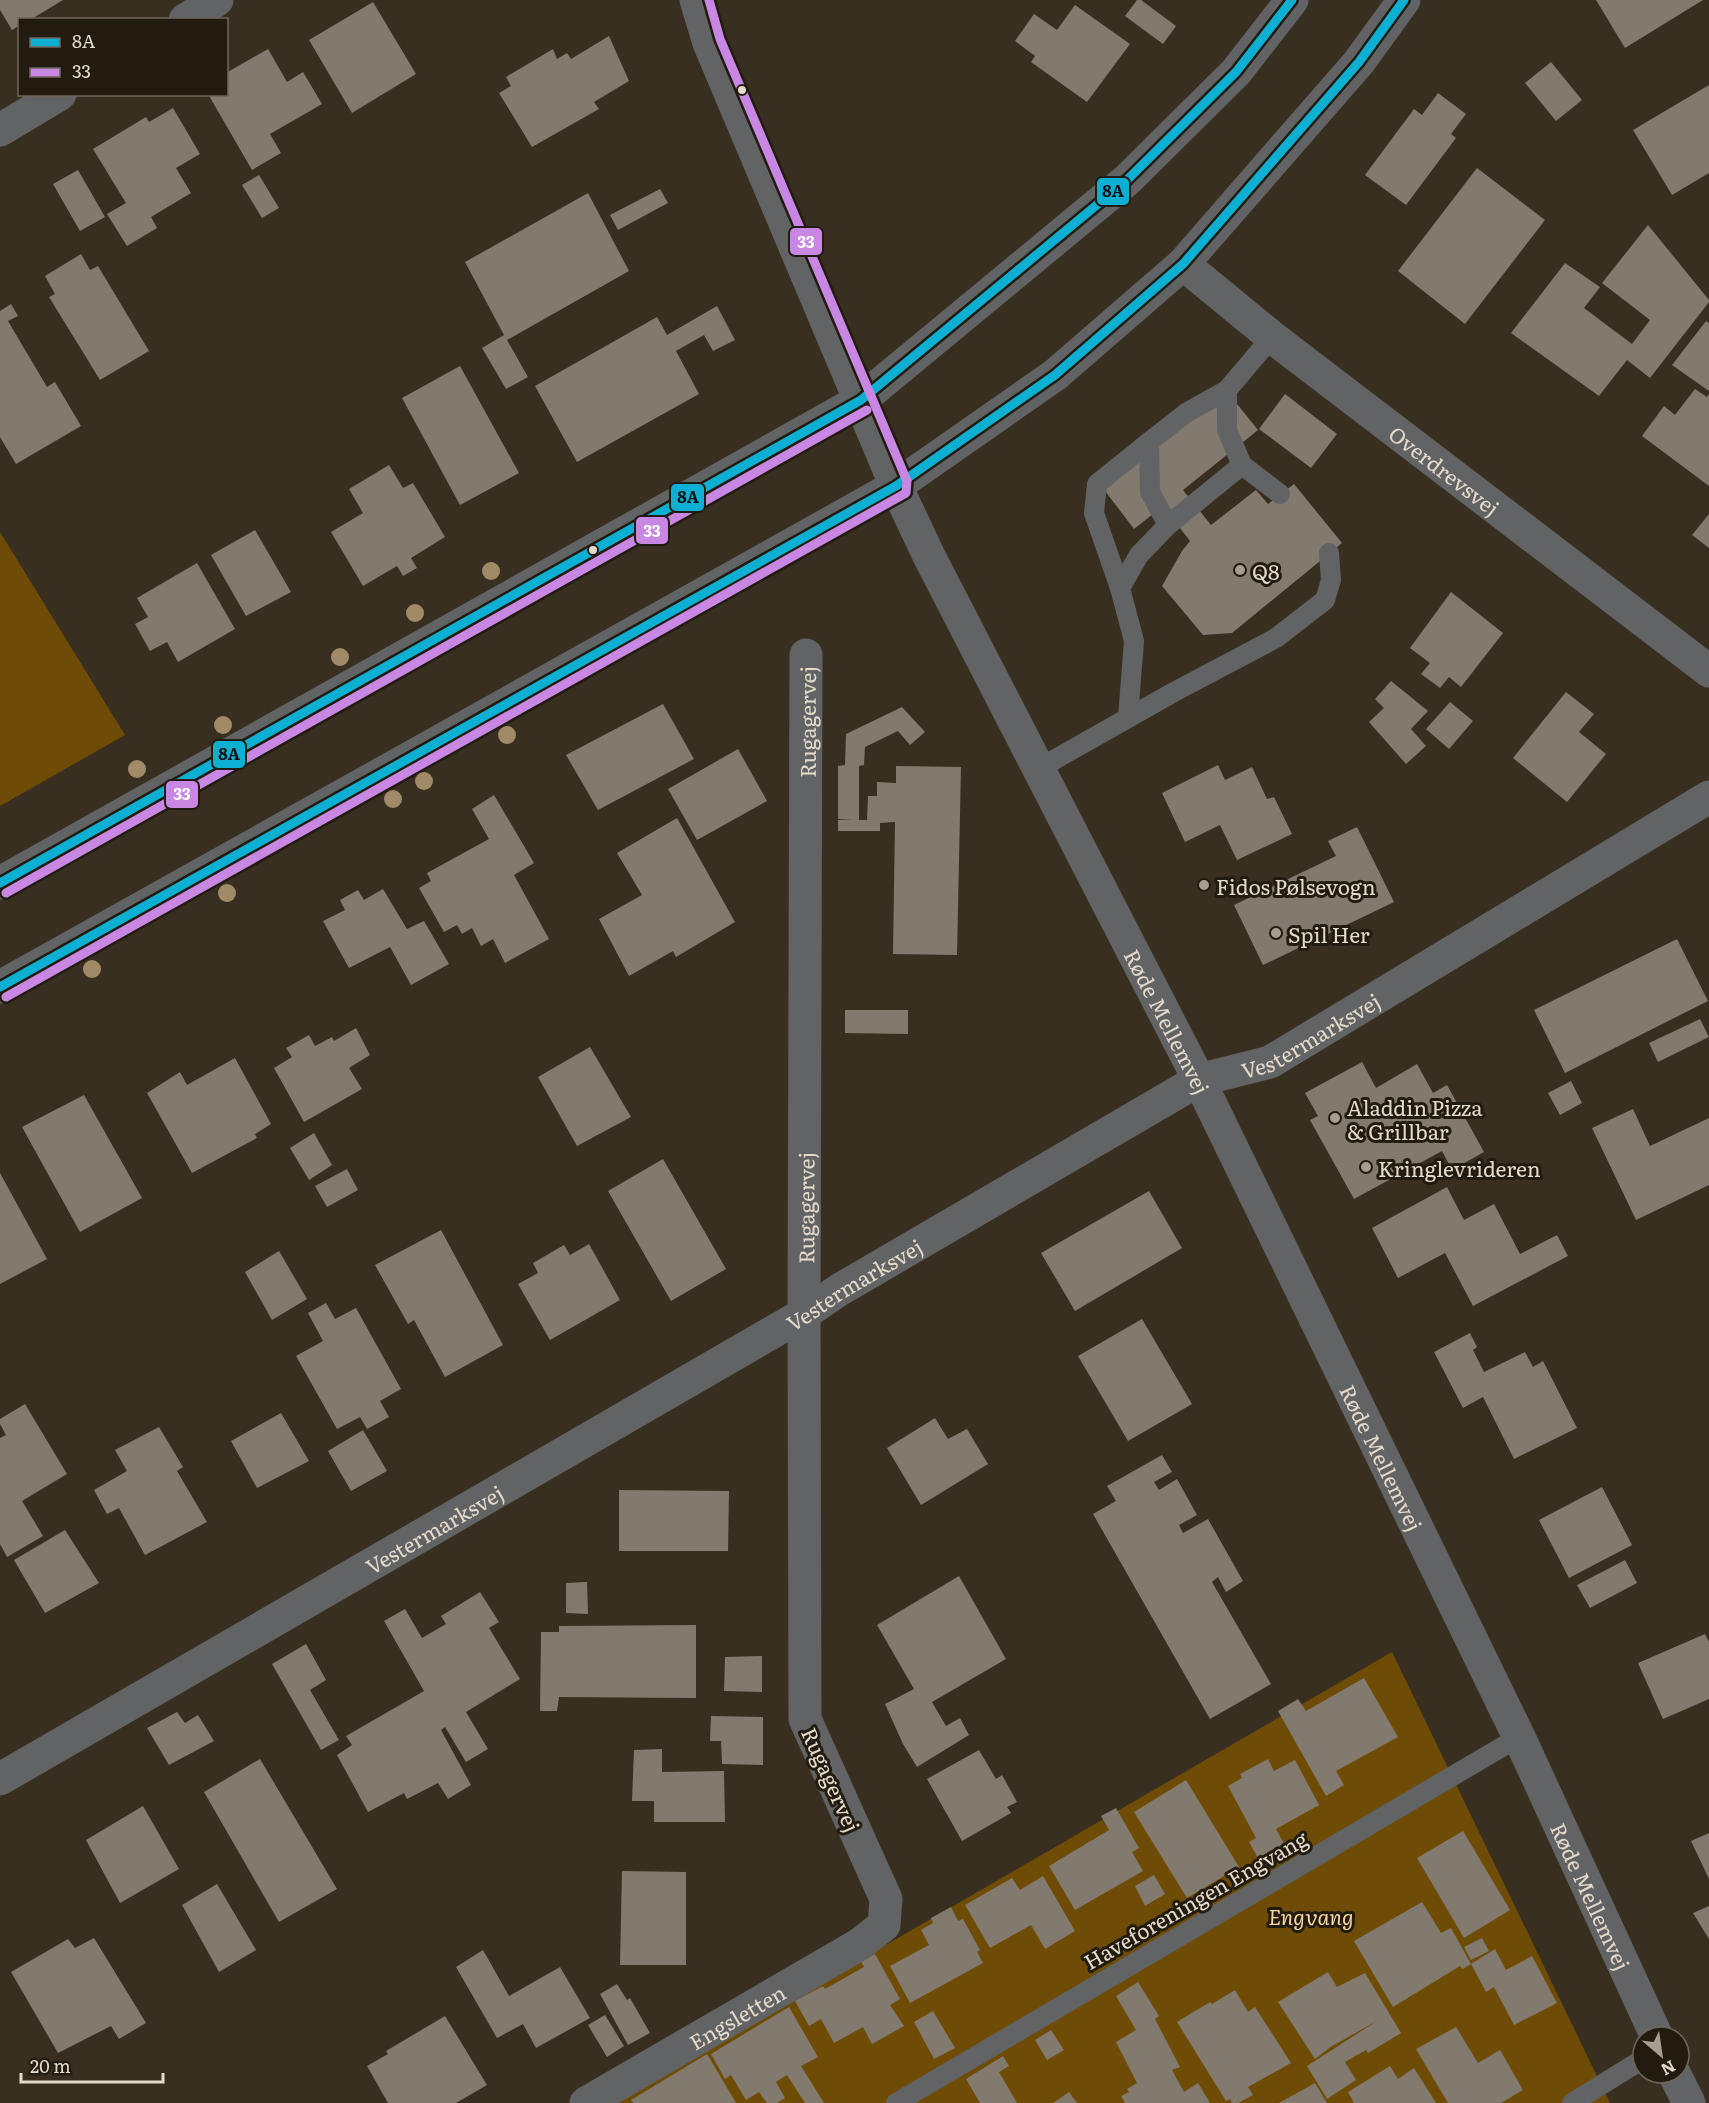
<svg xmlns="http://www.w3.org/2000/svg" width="1709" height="2103" font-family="Literata,serif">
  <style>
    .green { fill: #6e4c06 }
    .building { fill: #827a6e }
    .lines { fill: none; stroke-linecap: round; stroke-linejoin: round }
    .service { stroke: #626364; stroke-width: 20 }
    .minor { stroke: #626364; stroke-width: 33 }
    .tertiary { stroke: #626364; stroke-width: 33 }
    .bus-1-casing { stroke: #221b10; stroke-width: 14 }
    .bus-2-casing { stroke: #221b10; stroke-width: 14 }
    .bus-1 { stroke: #0dafd3; stroke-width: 9 }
    .bus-2 { stroke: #c787e3; stroke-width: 9 }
    .tree { fill: #a18a67 }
    .bus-dot { fill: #e4dacb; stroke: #221b10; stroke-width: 2 }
    .poi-dot { fill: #a89e90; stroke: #221b10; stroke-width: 2 }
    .labels { text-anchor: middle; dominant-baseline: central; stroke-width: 6; stroke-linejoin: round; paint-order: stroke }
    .street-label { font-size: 21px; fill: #e4dacb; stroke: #221b10 }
    .poi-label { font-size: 21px; fill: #e4dacb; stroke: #221b10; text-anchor: start }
    .park-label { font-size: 21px; font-style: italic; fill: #f7d4a0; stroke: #221b10 }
    .line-badge { stroke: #221b10; stroke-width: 2 }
    .badge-label { font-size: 16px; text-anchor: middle; font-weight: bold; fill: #fff }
    .pale-badge-label { font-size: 16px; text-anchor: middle; font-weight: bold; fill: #111 }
  </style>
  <rect width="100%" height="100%" fill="#382f21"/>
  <!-- green -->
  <g class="green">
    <path d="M0,532L125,735L0,806Z"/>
    <path d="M1392,1652L1610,2103H613Z"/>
  </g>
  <!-- building -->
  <g class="building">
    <path d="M0,0H63L30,20H20V25L12,30L0,10Z"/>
    <path d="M1137,0H1141L1176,26L1163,44L1125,16Z"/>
    <path d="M1596,0H1703L1625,48Z"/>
    <path d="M373,2L416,74L352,113L309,40Z"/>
    <path d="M1075,5L1130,44L1087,102L1031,62L1035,56L1015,41L1034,14L1057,30Z"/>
    <path d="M609,36L629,81L594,102L599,109L532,147L499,93L511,86L506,77L553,49L557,59L567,53L571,59Z"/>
    <path d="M268,49L287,82L303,72L322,104L270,134L281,153L252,170L208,94H226V73Z"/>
    <path d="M1551,62L1582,100L1556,121L1525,83Z"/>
    <path d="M1709,85V173L1672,195L1633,130Z"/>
    <path d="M1438,93L1466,114L1451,134L1456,138L1406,205L1365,175L1414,109L1422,115Z"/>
    <path d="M173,108L200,154L176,168L191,193L151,217L157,228L127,246L107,214L126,203L93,149L146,117L149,122Z"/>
    <path d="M1477,168L1545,220L1465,324L1398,271Z"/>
    <path d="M78,170L105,217L80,231L53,184Z"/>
    <path d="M259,175L279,208L262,218L242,185Z"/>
    <path d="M660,189L668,203L618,230L610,215Z"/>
    <path d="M588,193L629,271L507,340L528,377L506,389L482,348L504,335L465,262Z"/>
    <path d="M1648,225L1709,300V302L1650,378L1627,360L1599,396L1511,333L1565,263L1600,287L1584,308L1632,344L1650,320L1602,283Z"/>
    <path d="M81,254L90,270L98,266L149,351L100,380L49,297L55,294L45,276Z"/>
    <path d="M11,304L18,316L8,321L47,387L55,382L81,426L16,464L0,437V311Z"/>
    <path d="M717,306L735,340L713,351L704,335L676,351L699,394L577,462L535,386L657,317L667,335Z"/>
    <path d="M1706,321L1709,323V391L1672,365Z"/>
    <path d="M460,366L519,473L460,505L402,398Z"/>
    <path d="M1225,389L1258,430L1183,490L1211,525L1256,490L1268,504L1294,484L1342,543L1232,633L1203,635L1162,586L1182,551L1190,541L1163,506L1134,529L1102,487Z"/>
    <path d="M1695,389L1707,397L1709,394V486L1642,436L1664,406L1675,415Z"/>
    <path d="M1285,394L1337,434L1311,468L1259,429Z"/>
    <path d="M389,465L403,488L413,483L445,537L411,558L417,568L403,576L397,566L363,586L331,532L363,513L349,489Z"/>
    <path d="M1709,514V548L1692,535Z"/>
    <path d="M255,530L291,592L246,616L211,555Z"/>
    <path d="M197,563L235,629L178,662L167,642L150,651L135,624L148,617L137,598Z"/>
    <path d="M1451,592L1503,633L1461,687L1449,677L1440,688L1421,674L1430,663L1410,648Z"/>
    <path d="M1391,681L1428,711L1411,729L1426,746L1406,764L1369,722L1384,708L1375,699Z"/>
    <path d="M1566,692L1594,714L1579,732L1606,754L1567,802L1513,758Z"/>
    <path d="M1450,702L1473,721L1449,749L1426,729Z"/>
    <path d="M663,704L694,759L598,810L566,755Z"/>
    <path d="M902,707L925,732L910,745L898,731L865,747L864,765L859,766V820H867L868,796H877V782L896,783V766L961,767L957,955L893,954L895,822L880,823V831H838V820H852L838,819V766L845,765L846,734Z"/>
    <path d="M738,749L767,801L697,840L668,789Z"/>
    <path d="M1218,765L1225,780L1252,767L1267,799L1274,797L1292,834L1237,860L1220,825L1185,842L1162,793Z"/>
    <path d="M494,795L534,863L514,875L549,939L505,963L493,939L481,946L472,928L462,934L457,925L444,932L419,888L431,881L427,873L489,839L472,809Z"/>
    <path d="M677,818L735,922L676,957L673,951L629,976L599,919L642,895L617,853Z"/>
    <path d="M1357,827L1394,902L1263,965L1234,905L1336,856L1328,841Z"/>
    <path d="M383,889L407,929L424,921L449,964L411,985L390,947L349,968L323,921L345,910L340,900L358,890L364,900Z"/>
    <path d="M1677,939L1708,1001L1565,1073L1534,1010Z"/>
    <path d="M845,1010H908V1034L845,1033Z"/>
    <path d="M1700,1019L1709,1037L1658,1062L1649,1043Z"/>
    <path d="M356,1028L370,1055L349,1068L362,1089L304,1122L274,1068L292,1057L286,1048L309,1035L315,1046L332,1037L334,1041Z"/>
    <path d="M590,1047L631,1117L577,1146L538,1077Z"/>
    <path d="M235,1058L271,1124L255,1134L257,1138L192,1173L147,1093L180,1072L187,1085Z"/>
    <path d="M1362,1062L1376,1088L1417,1064L1433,1093L1447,1085L1484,1152L1452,1170L1442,1151L1354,1199L1310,1120L1318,1116L1305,1093Z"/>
    <path d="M1571,1081L1582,1103L1560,1115L1548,1093Z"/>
    <path d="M84,1095L142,1198L80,1232L22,1127Z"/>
    <path d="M1633,1109L1650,1146L1709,1118V1185L1636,1220L1592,1128Z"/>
    <path d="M314,1133L332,1165L309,1180L290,1148Z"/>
    <path d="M663,1159L726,1269L671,1301L608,1191Z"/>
    <path d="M347,1169L358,1190L327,1207L315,1186Z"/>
    <path d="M0,1173L47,1259L0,1284Z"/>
    <path d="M1447,1187L1464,1220L1494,1204L1520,1254L1557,1235L1568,1256L1473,1306L1445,1253L1398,1278L1372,1228Z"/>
    <path d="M1149,1191L1182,1248L1075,1311L1041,1253Z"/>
    <path d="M441,1230L503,1345L445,1377L414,1320L408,1324L375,1265Z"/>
    <path d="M589,1244L620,1300L550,1340L518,1284L538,1273L533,1263L564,1245L570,1255Z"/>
    <path d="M279,1251L307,1299L272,1320L245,1272Z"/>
    <path d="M326,1303L335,1319L356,1308L401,1389L380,1401L389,1417L367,1429L360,1417L337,1429L296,1356L323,1341L308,1313Z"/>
    <path d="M1142,1319L1192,1404L1128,1441L1078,1356Z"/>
    <path d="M1470,1333L1477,1347L1473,1350L1484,1372L1525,1352L1533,1367L1543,1361L1577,1428L1514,1459L1483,1397L1463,1408L1434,1352Z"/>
    <path d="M25,1404L67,1474L22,1501L43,1536L7,1557L0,1544V1438L6,1435L0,1424V1419Z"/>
    <path d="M281,1413L309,1461L257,1488L231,1441Z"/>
    <path d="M935,1418L948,1439L967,1429L988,1464L921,1505L887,1448Z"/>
    <path d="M159,1427L183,1467L177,1471L207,1522L145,1555L119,1508L107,1514L94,1490L127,1471L115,1450Z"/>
    <path d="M363,1430L387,1471L351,1491L328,1451Z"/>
    <path d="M1162,1455L1172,1472L1154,1482L1159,1490L1177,1479L1197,1515L1179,1525L1183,1533L1208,1519L1243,1581L1226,1592L1218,1577L1212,1582L1271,1684L1210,1719L1093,1514L1116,1501L1107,1486Z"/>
    <path d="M1602,1487L1632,1545L1569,1578L1539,1520Z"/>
    <path d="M619,1490L729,1491L728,1551H619Z"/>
    <path d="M65,1530L99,1583L45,1613L14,1560Z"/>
    <path d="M1625,1560L1637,1583L1590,1608L1577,1585Z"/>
    <path d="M959,1576L1006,1659L932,1702L946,1726L960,1718L969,1735L917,1767L903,1744L885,1704L914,1689L877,1625Z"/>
    <path d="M587,1582L588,1614L566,1613V1583Z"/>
    <path d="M480,1592L499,1622L489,1628L520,1679L466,1712L488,1749L466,1762L445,1727L441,1730L471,1785L448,1799L438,1783L407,1799L404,1793L368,1812L337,1755L352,1745L346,1736L424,1691L384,1621L405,1609L422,1638L446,1624L441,1616Z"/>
    <path d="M696,1625V1698L559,1697L557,1711H540L541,1632H559V1626Z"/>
    <path d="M1705,1634L1709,1642V1699L1663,1719L1638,1663Z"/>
    <path d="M306,1644L326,1680L310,1690L339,1740L321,1750L272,1664Z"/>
    <path d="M762,1656V1692L724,1691L725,1657Z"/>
    <path d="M1364,1678L1398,1737L1336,1771L1344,1785L1326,1796L1278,1711L1298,1699L1306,1711Z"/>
    <path d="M177,1712L185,1723L198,1715L214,1741L169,1765L147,1728Z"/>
    <path d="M711,1716L763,1717V1765L722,1764L721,1741H710Z"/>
    <path d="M662,1749V1772L724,1771L725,1822H654V1801H632L634,1750Z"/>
    <path d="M979,1750L996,1779L1002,1775L1017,1802L1007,1807L1011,1813L962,1841L927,1779Z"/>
    <path d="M260,1759L337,1889L279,1922L204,1792Z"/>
    <path d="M1268,1759L1274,1771L1295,1760L1319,1805L1276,1829L1289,1853L1263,1867L1249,1842L1256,1838L1228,1786L1242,1778L1240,1774Z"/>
    <path d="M1186,1780L1239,1867L1187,1898L1134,1812Z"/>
    <path d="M143,1806L179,1869L120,1903L86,1840Z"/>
    <path d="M1116,1808L1139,1848L1132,1852L1143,1871L1075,1910L1049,1866L1109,1830L1101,1816Z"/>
    <path d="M1463,1831L1510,1910L1464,1938L1417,1858Z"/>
    <path d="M1709,1833V1879L1691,1841Z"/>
    <path d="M622,1871L686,1872V1965H620Z"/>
    <path d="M1154,1875L1165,1894L1145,1906L1135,1886Z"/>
    <path d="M1043,1876L1075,1931L1045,1949L1031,1925L990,1948L965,1905L1012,1878L1020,1890Z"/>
    <path d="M217,1884L256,1950L219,1972L182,1905Z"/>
    <path d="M1422,1902L1441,1933L1451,1928L1471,1964L1495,1949L1506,1970L1532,1956L1557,2003L1514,2025L1494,1987L1486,1992L1471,1964L1463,1969L1460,1966L1393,2007L1354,1941Z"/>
    <path d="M1709,1906V1939L1693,1913Z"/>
    <path d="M951,1907L958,1921L963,1919L980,1950L977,1952L983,1963L910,2003L890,1966L929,1945L921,1930L933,1923L931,1918Z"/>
    <path d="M94,1938L146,2023L119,2039L111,2026L58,2053L11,1972L68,1939L75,1948Z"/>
    <path d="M1482,1938L1489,1951L1471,1960L1464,1947Z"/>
    <path d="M483,1950L509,1996L560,1967L590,2018L536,2048L523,2024L497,2038L456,1967Z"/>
    <path d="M875,1954L900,1999L890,2005L904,2026L872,2044L863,2027L834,2043L821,2019L809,2026L795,2001L823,1986L825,1989L864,1967L861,1961Z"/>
    <path d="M1328,1972L1337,1987L1365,1973L1401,2033L1368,2053L1366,2050L1345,2062L1356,2080L1327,2099L1307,2066L1377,2021L1332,2046L1315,2059L1278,2002Z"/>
    <path d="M1138,1982L1159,2016L1155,2019L1180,2067L1172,2070L1184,2092L1198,2083L1210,2103H1125L1121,2096L1129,2092L1127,2089L1137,2083L1116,2042L1136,2030L1116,1996Z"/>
    <path d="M617,1984L627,2000L630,1998L650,2033L628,2045L600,1994Z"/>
    <path d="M1235,1990L1248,2012L1255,2007L1291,2063L1248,2087L1253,2095L1238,2103H1232L1230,2099L1226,2101L1177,2022L1210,2002L1212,2004Z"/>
    <path d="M789,2007L818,2057L801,2066L824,2103H805L787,2075L776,2082L785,2098L777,2103H767L759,2092L746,2100L731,2075L725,2079L711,2054Z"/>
    <path d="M933,2011L955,2048L934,2059L914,2022Z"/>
    <path d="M605,2015L624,2046L607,2057L588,2025Z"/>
    <path d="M445,2016L487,2085L456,2103H388L367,2066L388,2054L386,2051Z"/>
    <path d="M1456,2027L1478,2063L1500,2050L1523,2090L1501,2103H1448L1416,2049Z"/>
    <path d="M1051,2030L1064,2050L1047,2060L1035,2040Z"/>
    <path d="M707,2054L736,2103H633L631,2100Z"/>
    <path d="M1003,2056L1009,2066L999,2072L1017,2103H980L966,2079Z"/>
    <path d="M1390,2066L1398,2079L1414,2068L1436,2103H1354L1348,2092Z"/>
    <path d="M1315,2083L1327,2103H1279Z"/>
    <path d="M1069,2092L1077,2103H1053Z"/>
  </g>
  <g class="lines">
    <!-- service -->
    <g class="service">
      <path d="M1227,390V430L1242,465L1280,494"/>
      <path d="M1168,525L1150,492L1149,442L1186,413L1227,390L1272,337"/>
      <path d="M1120,588L1094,513L1097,484L1149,442"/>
      <path d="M1128,717L1134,641L1120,588L1139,555L1168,525L1242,465"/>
      <path d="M1038,769L1174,692L1276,638L1325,600L1331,580L1329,553"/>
      <path d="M896,2103L1519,1737"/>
      <path d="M1572,2103L1643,2059"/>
    </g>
    <!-- minor -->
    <g class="minor">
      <path d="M185,20L217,0"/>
      <path d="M0,130L60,94"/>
      <path id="s1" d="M1183,264L1272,337L1709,671"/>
      <path id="s2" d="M0,1779L804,1314L839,1290L1199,1080L1270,1062L1709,797"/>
      <path id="s3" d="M586,2103L860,1944L884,1925L886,1899L805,1719L804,1314L806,655"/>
    </g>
    <!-- tertiary -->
    <g class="tertiary">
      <path id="s4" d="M696,0L709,43L896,486L929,556L1199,1080L1519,1737L1657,2037"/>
      <path d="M0,883L861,400L1127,180L1236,72L1292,0"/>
      <path d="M0,987L896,486L1055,375L1183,264L1359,62L1404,0"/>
      <path d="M1674,2073L1689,2103"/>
    </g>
    <!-- bus-1 casing -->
    <g class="bus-1-casing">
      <g id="bus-1">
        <path d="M0,883L861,400L1127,180L1236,72L1292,0"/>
        <path d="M0,987L896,486L1055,375L1183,264L1359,62L1404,0"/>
      </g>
    </g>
    <!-- bus-2 casing -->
    <g class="bus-2-casing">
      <g id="bus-2">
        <path d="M6,893L867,410"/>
        <path d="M6,997L906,493L907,481L720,39L709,0"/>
      </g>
    </g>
    <!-- bus-1 -->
    <use href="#bus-1" class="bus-1"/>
    <!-- bus-2 -->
    <use href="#bus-2" class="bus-2"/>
  </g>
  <!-- trees -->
  <g class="tree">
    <circle cx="491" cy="571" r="9"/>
    <circle cx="415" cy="613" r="9"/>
    <circle cx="340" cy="657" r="9"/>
    <circle cx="223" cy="725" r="9"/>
    <circle cx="507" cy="735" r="9"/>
    <circle cx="137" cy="769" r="9"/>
    <circle cx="424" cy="781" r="9"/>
    <circle cx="393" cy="799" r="9"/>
    <circle cx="227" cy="893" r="9"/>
    <circle cx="92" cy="969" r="9"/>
  </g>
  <!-- markers -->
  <g class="bus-dot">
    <circle cx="742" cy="90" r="5"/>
    <circle cx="593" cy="550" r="5"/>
  </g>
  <g class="poi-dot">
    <circle cx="1240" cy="570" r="6"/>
    <circle cx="1204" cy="885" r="6"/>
    <circle cx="1276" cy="933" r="6"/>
    <circle cx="1335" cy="1118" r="6"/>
    <circle cx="1366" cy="1167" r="6"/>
  </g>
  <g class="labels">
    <!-- street labels -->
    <g class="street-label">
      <text stroke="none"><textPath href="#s1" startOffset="333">Overdrevsvej</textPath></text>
      <text stroke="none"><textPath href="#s3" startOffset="1568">Rugagervej</textPath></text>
      <text stroke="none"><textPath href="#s4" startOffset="1126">Røde Mellemvej</textPath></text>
      <text stroke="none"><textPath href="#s2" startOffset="1509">Vestermarksvej</textPath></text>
      <text stroke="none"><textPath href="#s3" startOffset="1082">Rugagervej</textPath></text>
      <text stroke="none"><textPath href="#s2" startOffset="987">Vestermarksvej</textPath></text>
      <text stroke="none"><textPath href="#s4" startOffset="1612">Røde Mellemvej</textPath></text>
      <text stroke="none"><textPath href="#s2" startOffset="501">Vestermarksvej</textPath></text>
      <text transform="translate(832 1779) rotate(66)">Rugagervej</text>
      <text stroke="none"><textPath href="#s4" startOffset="2098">Røde Mellemvej</textPath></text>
      <text transform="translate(1195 1899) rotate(-30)">Haveforeningen Engvang</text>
      <text stroke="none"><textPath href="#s3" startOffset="174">Engsletten</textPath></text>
    </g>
    <!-- poi labels -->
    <g class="poi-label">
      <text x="1252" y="570">Q8</text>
      <text x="1216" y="885">Fidos Pølsevogn</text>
      <text x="1288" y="933">Spil Her</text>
      <text x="1347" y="1106">Aladdin Pizza<tspan x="1347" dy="24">&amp; Grillbar</tspan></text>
      <text x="1378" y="1167">Kringlevrideren</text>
    </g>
    <!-- park labels -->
    <g class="park-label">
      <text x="1311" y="1915">Engvang</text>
    </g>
  </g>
  <g class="line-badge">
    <rect x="1096" y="177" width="34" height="29" rx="6" fill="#0dafd3"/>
    <rect x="789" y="227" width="34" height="29" rx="6" fill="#c787e3"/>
    <rect x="670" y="483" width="35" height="29" rx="6" fill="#0dafd3"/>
    <rect x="635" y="516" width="34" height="29" rx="6" fill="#c787e3"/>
    <rect x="212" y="740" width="34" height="29" rx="6" fill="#0dafd3"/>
    <rect x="165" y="780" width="34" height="29" rx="6" fill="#c787e3"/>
  </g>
  <g class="badge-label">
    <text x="806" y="248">33</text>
    <text x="652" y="537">33</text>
    <text x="182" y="800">33</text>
  </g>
  <g class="pale-badge-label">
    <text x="1113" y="197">8A</text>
    <text x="688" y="503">8A</text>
    <text x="229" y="760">8A</text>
  </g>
  <!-- legend -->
  <rect x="18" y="18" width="210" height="78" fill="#221b10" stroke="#70675b" stroke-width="1.5"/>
  <rect x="30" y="38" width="30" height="9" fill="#0dafd3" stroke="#70675b" stroke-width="1.5"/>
  <text x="72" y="48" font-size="18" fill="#e4dacb">8A</text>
  <rect x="30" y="68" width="30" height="9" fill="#c787e3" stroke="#70675b" stroke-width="1.5"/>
  <text x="72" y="78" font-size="18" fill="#e4dacb">33</text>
  <!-- north arrow -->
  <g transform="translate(1661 2055) rotate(151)"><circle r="28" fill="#221b10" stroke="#70675b" stroke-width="1.5"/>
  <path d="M0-4.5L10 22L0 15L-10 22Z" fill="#a89e90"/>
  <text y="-9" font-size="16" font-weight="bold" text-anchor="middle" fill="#e4dacb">N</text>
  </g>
  <!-- scale -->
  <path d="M21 2073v9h142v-9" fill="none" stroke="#e4dacb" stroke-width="3"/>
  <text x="30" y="2073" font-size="18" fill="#e4dacb" stroke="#221b10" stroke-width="4.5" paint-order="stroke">20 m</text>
</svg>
